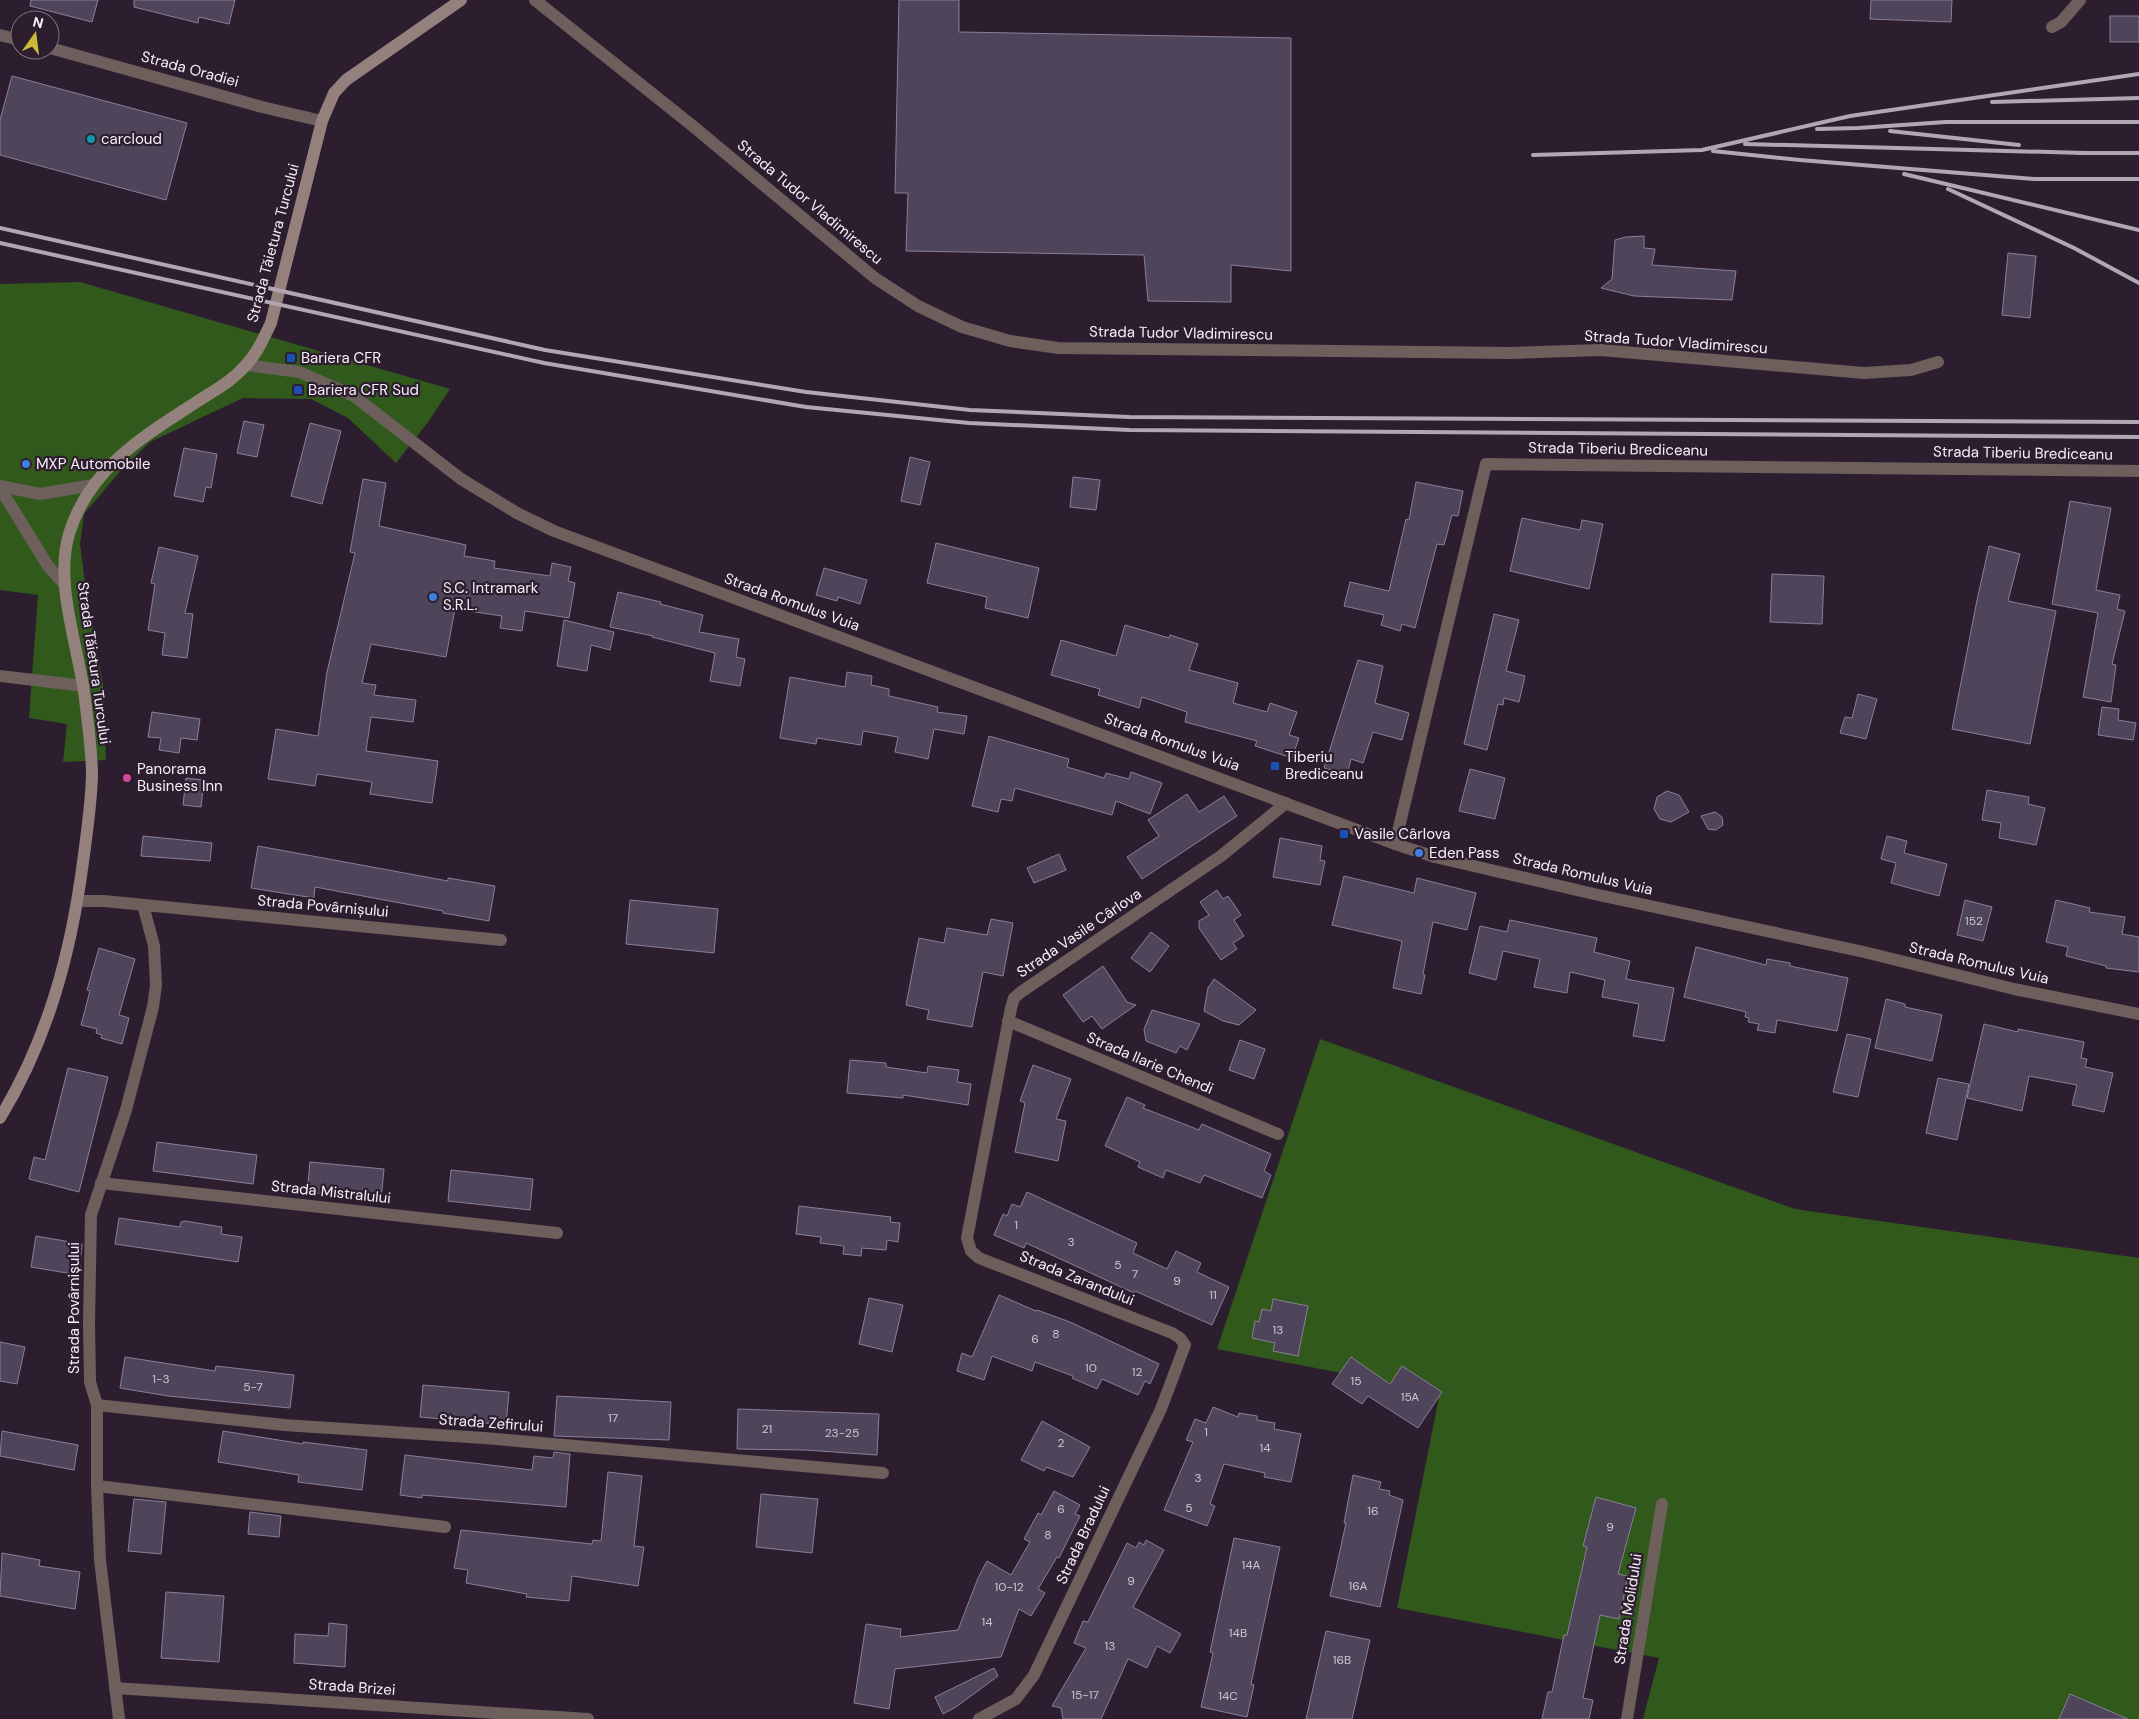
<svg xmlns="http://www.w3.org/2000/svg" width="2139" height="1719" font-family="'DM Sans',sans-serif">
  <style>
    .green { fill: #31591c }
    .building { fill: #4e455b; stroke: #897f98 }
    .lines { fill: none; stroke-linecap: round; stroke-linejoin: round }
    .minor { stroke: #6c5f5c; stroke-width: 12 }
    .tertiary { stroke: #6c5f5c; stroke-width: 12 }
    .secondary { stroke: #94807c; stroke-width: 12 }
    .rail { stroke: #b2a6b4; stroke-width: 4 }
    .culture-dot { fill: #0f9aa8; stroke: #2d1e2f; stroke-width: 2 }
    .transit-dot { fill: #1a4fb4; stroke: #2d1e2f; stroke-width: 2 }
    .shop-dot { fill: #3f7fe0; stroke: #2d1e2f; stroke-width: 2 }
    .hotel-dot { fill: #d1479c; stroke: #2d1e2f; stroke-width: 2 }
    .labels { text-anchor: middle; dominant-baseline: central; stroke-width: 4.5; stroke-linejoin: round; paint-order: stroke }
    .number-label { font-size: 12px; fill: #cec4d2 }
    .street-label { font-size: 15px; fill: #f8eef9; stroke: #2d1e2f }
    .poi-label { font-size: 15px; fill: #f8eef9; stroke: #2d1e2f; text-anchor: start }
  </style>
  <rect width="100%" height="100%" fill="#2d1e2f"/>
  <!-- green -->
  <g class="green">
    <path d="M80,282L450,389L428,422L396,463L348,418L311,399L243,398L150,442L122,469L84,514L80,544L85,583L103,685L106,760L63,762L67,724L29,718L38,595L0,590V284Z"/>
    <path d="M1320,1039L1795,1209L2139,1258V1719H1643L1659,1658L1397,1608L1440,1392L1217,1349Z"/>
  </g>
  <!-- building -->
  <g class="building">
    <path d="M31,0H98L92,22L30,6Z"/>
    <path d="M134,0H235L229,24L199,17L198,23L134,7Z"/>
    <path d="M899,0H959V32L1291,38V271L1231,265V302L1148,301L1144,255L906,251L908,193H895Z"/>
    <path d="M1871,0H1952L1951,22L1870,19Z"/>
    <rect x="2110" y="16" width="29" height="26"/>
    <path d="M12,76L187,123L166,200L0,155V120Z"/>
    <path d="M1644,236V248L1655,249L1652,265L1736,271L1732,300L1634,296L1601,288L1612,279L1615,240L1626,237Z"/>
    <path d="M2008,253L2036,256L2030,318L2002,315Z"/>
    <path d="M244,421L264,425L257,457L237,453Z"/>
    <path d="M310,423L341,431L322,504L291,496Z"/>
    <path d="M184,448L217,454L211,488L206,487L203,502L174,496Z"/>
    <path d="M910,457L930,462L920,505L901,501Z"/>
    <path d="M1073,477L1100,480L1096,510L1070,507Z"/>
    <path d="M363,479L386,483L379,526L466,545L464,556L495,561L494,568L550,576L552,563L571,567L568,581L575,583L569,618L525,611L522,631L500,628L502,616L455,609L446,657L371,644L362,683L376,685L374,695L416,700L413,722L371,717L366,751L438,761L432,803L370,794L372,782L317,774L315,786L268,779L276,729L318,736L327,672L355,553L350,552Z"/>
    <path d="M1416,482L1463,491L1458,516L1452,515L1444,545L1437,544L1415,628L1402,624L1400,631L1381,625L1384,615L1344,606L1350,582L1389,591L1406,519L1409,520Z"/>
    <path d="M2070,501L2111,508L2096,590L2120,595L2117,609L2125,611L2112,664L2116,665L2111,702L2083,697L2098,613L2052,604Z"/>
    <path d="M1522,518L1580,530L1582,520L1603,524L1589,589L1510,571Z"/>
    <path d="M936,543L1039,568L1028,618L985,608L987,597L927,583Z"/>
    <path d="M1989,546L2020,554L2008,601L2056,611L2030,744L1952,729L1977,600Z"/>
    <path d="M159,547L198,556L185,613L193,614L187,658L162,655L165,633L148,630L155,584L151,583Z"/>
    <path d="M824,568L867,580L860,604L838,597L837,601L816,595Z"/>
    <path d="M1772,574L1824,576L1822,624L1770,622Z"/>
    <path d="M618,592L661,602L660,604L703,615L699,632L739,639L736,657L745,659L740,686L710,681L715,653L652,637L653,636L610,627Z"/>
    <path d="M1494,614L1519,620L1506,671L1525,676L1519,702L1504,698L1503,705L1498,704L1487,750L1464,744Z"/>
    <path d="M564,620L614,632L610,650L591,645L587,671L557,666Z"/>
    <path d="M1125,625L1169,638L1170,635L1198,644L1189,670L1238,683L1233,703L1267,712L1270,703L1297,712L1289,735L1299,738L1292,758L1255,746L1257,741L1185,722L1187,712L1142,697L1139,708L1098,695L1100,689L1051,675L1061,640L1116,656Z"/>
    <path d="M1358,660L1383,666L1375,703L1409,713L1402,740L1373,732L1363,763L1351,759L1347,775L1324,768Z"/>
    <path d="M847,672L872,676L871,685L889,689V696L938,707L937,712L967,716L964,734L934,729L928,759L895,752L898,737L863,731L861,745L817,738L816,744L780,738L790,677L845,687Z"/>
    <path d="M1858,694L1877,699L1866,739L1840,733L1845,717L1852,718Z"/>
    <path d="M2102,707L2119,709L2118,720L2136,723L2133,740L2098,735Z"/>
    <path d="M152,712L200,719L197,740L181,738L179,753L159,750L161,738L148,737Z"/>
    <path d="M989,736L1069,759L1067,767L1104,778L1106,773L1129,779L1131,772L1162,783L1150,814L1116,801L1112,815L1015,788L1012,801L1001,799L998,812L972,806Z"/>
    <path d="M1470,769L1505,778L1495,819L1459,811Z"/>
    <path d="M186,778L204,780L201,807L183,805Z"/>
    <path d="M1987,790L2029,797L2028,804L2045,808L2036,845L1999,838L2001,823L1982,820Z"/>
    <path d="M1667,791L1679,795L1689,812L1671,822L1660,819L1654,809L1657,797Z"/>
    <path d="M1187,794L1199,812L1224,796L1237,816L1142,879L1127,857L1159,836L1148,820Z"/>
    <path d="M1715,812L1722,817L1723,825L1716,830L1708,829L1701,816Z"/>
    <path d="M143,836L212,843L210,861L141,856Z"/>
    <path d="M1887,836L1907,841L1904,853L1947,864L1939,896L1891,883L1896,863L1881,859Z"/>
    <path d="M1280,838L1322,846L1320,860L1325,861L1320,885L1273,877Z"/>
    <path d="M258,846L448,881V878L495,886L489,921L443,913V911L315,887L314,898L251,888Z"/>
    <path d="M1059,854L1066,870L1034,883L1027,868Z"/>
    <path d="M1344,876L1414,893L1417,878L1476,893L1467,930L1433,922L1423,974L1425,975L1421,994L1393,988L1402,941L1332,925Z"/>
    <path d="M1217,890L1223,899L1228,896L1241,915L1234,920L1244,936L1233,943L1237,949L1221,960L1199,928V921L1209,915L1200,902Z"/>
    <path d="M630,900L718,909L714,953L626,944Z"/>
    <path d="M1965,900L1992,907L1983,941L1957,935Z"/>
    <path d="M2056,900L2090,908L2089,912L2125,917L2122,934L2139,937V972L2106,968V966L2066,956L2068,947L2046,942Z"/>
    <path d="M991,919L1013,923L1003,976L983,972L972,1027L927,1019L929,1010L906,1005L919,938L944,943L947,928L987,935Z"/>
    <path d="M1510,920L1597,938L1594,952L1630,961L1626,979L1674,988L1664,1041L1633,1036L1639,1004L1602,997L1605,980L1570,972L1567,993L1534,987L1540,959L1503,951L1496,980L1469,973L1480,926L1507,932Z"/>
    <path d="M1151,932L1169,946L1150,972L1131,958Z"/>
    <path d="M1696,947L1766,965L1767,959L1790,963V966L1848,978L1837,1031L1777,1020L1775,1033L1757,1030L1759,1024L1748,1022L1749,1018L1745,1017L1746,1012L1684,997Z"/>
    <path d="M99,948L135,959L119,1015L129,1018L122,1044L101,1038L102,1035L96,1033L97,1029L81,1025L90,991L87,990Z"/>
    <path d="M1103,966L1127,1002L1136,1005L1102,1029L1092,1016L1083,1022L1063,995Z"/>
    <path d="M1214,979L1256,1010L1239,1025L1223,1021L1204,1011L1208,988Z"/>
    <path d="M1886,999L1905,1004V1007L1942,1015L1932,1061L1875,1048Z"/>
    <path d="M1152,1010L1200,1024L1187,1050L1180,1046L1176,1053L1146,1041L1144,1029Z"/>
    <path d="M1984,1024L2018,1032V1029L2084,1042L2081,1058L2087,1059L2085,1067L2113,1073L2104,1112L2072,1105L2077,1085L2029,1076L2022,1111L1967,1098Z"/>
    <path d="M1847,1034L1871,1039L1858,1097L1833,1092Z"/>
    <path d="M1240,1040L1265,1049L1254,1079L1229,1070Z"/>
    <path d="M850,1060L886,1063V1067L927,1073L928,1066L959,1070L957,1082L971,1084L968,1105L903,1095V1098L847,1093Z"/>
    <path d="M1033,1065L1071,1079L1056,1119L1066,1121L1058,1161L1015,1152L1025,1103L1020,1101Z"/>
    <path d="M68,1068L108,1077L79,1192L29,1179L34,1157L45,1160Z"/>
    <path d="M1938,1078L1969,1084L1957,1140L1926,1133Z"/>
    <path d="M1127,1097L1145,1105L1143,1108L1199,1130L1202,1124L1271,1154L1264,1171L1271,1175L1262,1198L1204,1175L1200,1183L1166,1170L1163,1178L1138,1167L1140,1162L1105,1146Z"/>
    <path d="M157,1142L257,1155L253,1184L153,1171Z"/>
    <path d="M310,1162L384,1169L381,1199L307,1192Z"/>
    <path d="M451,1170L533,1179L530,1210L448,1201Z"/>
    <path d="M1027,1192L1137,1243L1133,1253L1167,1269L1176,1251L1201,1263L1197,1272L1229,1287L1212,1325L1135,1291L1134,1293L1026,1243L1024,1248L994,1235L1003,1214L1007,1216L1012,1204L1020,1207Z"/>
    <path d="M799,1206L891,1217L890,1222L900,1223L898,1242L887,1240L886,1250L862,1248L861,1256L843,1254L844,1246L820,1243L821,1237L796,1234Z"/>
    <path d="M119,1218L180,1227L181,1222L185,1221L222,1227L221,1234L242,1237L238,1262L115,1244Z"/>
    <path d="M36,1236L82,1244L79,1275L31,1267Z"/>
    <path d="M999,1295L1036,1311L1037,1310L1070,1322L1159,1364L1150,1384L1145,1381L1138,1395L1102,1379L1097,1389L1072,1378L1073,1376L1035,1362L1032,1371L992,1356L984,1380L957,1371L962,1353L972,1357Z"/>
    <path d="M869,1298L903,1305L892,1352L859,1344Z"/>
    <path d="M1273,1299L1308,1306L1298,1356L1273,1351L1275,1343L1252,1338L1255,1321L1259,1322L1262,1309L1271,1311Z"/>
    <path d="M0,1342L25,1347L17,1384L0,1381Z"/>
    <path d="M125,1357L215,1371L216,1366L294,1375L290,1408L168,1396L120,1388Z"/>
    <path d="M1351,1357L1390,1384L1402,1366L1442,1392L1418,1428L1368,1396L1362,1404L1332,1384Z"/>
    <path d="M423,1385L509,1392L506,1425L420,1417Z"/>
    <path d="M557,1396L671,1402L669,1440L554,1436Z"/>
    <path d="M1213,1407L1238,1417L1239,1413L1257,1416V1420L1275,1423L1274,1429L1301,1434L1291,1482L1264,1477L1265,1473L1224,1464L1210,1504L1215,1506L1207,1526L1164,1510L1193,1442L1186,1440L1195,1419L1206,1423Z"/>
    <path d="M738,1409L879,1414L877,1455L805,1450L737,1449Z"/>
    <path d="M1042,1421L1090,1447L1073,1477L1046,1467L1044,1471L1021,1460Z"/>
    <path d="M2,1431L78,1445L74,1470L0,1456Z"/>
    <path d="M223,1431L303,1444V1442L367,1450L362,1490L298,1482L299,1475L218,1462Z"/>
    <path d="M554,1452L570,1454L566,1507L422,1495V1498L400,1495L405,1455L532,1470L534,1456L553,1458Z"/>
    <path d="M608,1472L642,1476L634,1546L644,1547L638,1586L572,1576L569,1601L526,1597L527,1594L466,1583L468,1570L454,1568L461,1530L592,1544L593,1540L601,1541Z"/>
    <path d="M1353,1475L1381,1482L1379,1489L1390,1491L1389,1495L1403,1500L1380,1607L1330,1596L1346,1523H1344Z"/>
    <path d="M1054,1491L1080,1505L1075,1514L1080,1516L1059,1558L1057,1557L1038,1589L1045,1593L1031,1616L1019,1609L1001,1657L895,1669L889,1709L854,1703L866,1624L901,1629L900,1637L958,1630L978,1578L987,1561L1011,1575L1030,1542L1024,1539L1038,1513L1041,1515Z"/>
    <path d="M761,1494L818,1499L812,1553L756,1547Z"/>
    <path d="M1596,1497L1636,1508L1618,1574L1628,1576L1619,1619L1600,1615L1583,1698L1593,1700L1589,1719H1542L1548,1692H1552L1564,1635H1567L1587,1547L1583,1546Z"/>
    <path d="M134,1499L166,1502L161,1554L128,1551Z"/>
    <path d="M250,1512L281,1516L279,1537L248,1534Z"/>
    <path d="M1234,1538L1280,1547L1251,1684L1254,1685L1247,1717L1201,1707L1213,1653L1210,1652Z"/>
    <path d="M1146,1540L1164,1550L1133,1607L1181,1634L1170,1653L1157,1646L1147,1668L1128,1659L1101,1719H1063L1061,1708L1052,1706L1086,1648L1074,1643L1083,1621L1088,1622L1127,1543L1136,1548L1139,1542L1144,1545Z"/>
    <path d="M2,1553L40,1560L39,1566L80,1572L75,1609L0,1596Z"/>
    <path d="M166,1592L224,1596L219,1662L161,1658Z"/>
    <path d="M329,1623L347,1625L345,1667L294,1663L295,1634L328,1636Z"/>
    <path d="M1326,1631L1370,1640L1352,1719H1306Z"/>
    <path d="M994,1668L998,1676L956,1707L943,1714L935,1697Z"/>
    <path d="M2070,1694L2128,1719H2059Z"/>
  </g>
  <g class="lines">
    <!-- minor -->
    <g class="minor">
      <path d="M535,0L694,127L875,278L918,306L962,327L1010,341L1058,348L1511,353L1601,350L1864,373L1911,370L1938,362"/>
      <path d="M2052,27L2061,22L2080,0"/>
      <path d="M0,35L20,40"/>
      <path d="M50,48L262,107L322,121"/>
      <path d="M0,486L40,494L93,485"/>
      <path d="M0,488L48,566L65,585"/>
      <path d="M0,676L84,686"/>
      <path d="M1395,844L1486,464L2139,471"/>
      <path d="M78,901H104L501,940"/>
      <path d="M1008,1021L1278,1134"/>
      <path d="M101,1183L557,1233"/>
      <path d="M97,1405L284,1425L484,1438L883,1473"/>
      <path d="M97,1486L445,1527"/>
      <path d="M115,1688L588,1719"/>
      <path d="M119,1719L100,1560L97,1486V1405L90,1382L89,1324L91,1215L126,1110L153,1007L156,985L154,946L143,905"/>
      <path d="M979,1719L1016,1699L1034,1675L1161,1409L1185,1345L1180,1338L1172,1333L979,1258L971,1251L967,1238L1011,1008L1014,998L1021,992L1221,856L1286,803"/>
      <path d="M1627,1719L1662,1504"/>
    </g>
    <!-- tertiary -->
    <path class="tertiary" d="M247,365L299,372L354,396L461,479L517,513L554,531L1395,844L1435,857L1594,894L1864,952L2014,989L2139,1014"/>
    <!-- secondary -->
    <path class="secondary" d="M0,1118C48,1039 71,953 83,862C87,833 91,805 92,776C92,751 88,725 85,699C79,648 54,585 69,534C89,468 144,436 198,401C215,390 232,381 245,366C257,354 263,339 271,323L322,121L334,93L346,80L461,0"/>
    <!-- rail -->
    <g class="rail">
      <path d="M1992,102L2139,98"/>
      <path d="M1817,129L1858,128L1946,122H2139"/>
      <path d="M1890,131L2019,145"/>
      <path d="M1745,144L2085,153"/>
      <path d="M1713,151L1800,160L2034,179H2139"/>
      <path d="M2079,153H2139"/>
      <path d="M1533,155L1702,150L1850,116L2139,74"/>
      <path d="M1904,174L2139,230"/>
      <path d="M1948,189L2074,248L2139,283"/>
      <path d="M0,228L545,350L806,392L970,410L1129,417L2139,422"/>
      <path d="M0,243L544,363L806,407L969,423L1130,430L2139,437"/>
    </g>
  </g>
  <!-- markers -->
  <circle class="culture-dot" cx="91" cy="139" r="5"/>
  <g class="transit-dot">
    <rect x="286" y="353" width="10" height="10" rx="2.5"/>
    <rect x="293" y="385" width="10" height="10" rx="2.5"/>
    <rect x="1270" y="761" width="10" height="10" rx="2.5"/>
    <rect x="1339" y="829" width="10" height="10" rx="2.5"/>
  </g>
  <g class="shop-dot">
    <circle cx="26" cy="464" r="5"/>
    <circle cx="433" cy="597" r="5"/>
    <circle cx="1419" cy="853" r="5"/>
  </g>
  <circle class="hotel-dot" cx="127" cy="778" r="5"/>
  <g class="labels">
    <!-- number labels -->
    <g class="number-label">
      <text x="1974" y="921">152</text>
      <text x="1016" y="1225">1</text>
      <text x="1071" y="1242">3</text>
      <text x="1118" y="1265">5</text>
      <text x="1135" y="1274">7</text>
      <text x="1177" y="1281">9</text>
      <text x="1213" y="1295">11</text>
      <text x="1278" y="1330">13</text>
      <text x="1056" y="1334">8</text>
      <text x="1035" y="1339">6</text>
      <text x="1091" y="1368">10</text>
      <text x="1137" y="1372">12</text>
      <text x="161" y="1379">1-3</text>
      <text x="1356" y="1381">15</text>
      <text x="253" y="1387">5-7</text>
      <text x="1410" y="1397">15A</text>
      <text x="613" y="1418">17</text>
      <text x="767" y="1429">21</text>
      <text x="1206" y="1432">1</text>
      <text x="842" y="1433">23-25</text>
      <text x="1061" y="1443">2</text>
      <text x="1265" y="1448">14</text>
      <text x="1198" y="1478">3</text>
      <text x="1189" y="1508">5</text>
      <text x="1061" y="1509">6</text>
      <text x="1373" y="1511">16</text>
      <text x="1610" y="1527">9</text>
      <text x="1048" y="1535">8</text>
      <text x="1251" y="1565">14A</text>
      <text x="1131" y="1581">9</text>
      <text x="1358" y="1586">16A</text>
      <text x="1009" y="1587">10-12</text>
      <text x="987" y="1622">14</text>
      <text x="1238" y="1633">14B</text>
      <text x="1110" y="1646">13</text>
      <text x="1342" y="1660">16B</text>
      <text x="1085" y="1695">15-17</text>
      <text x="1228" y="1696">14C</text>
    </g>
    <!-- street labels -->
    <g class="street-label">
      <text transform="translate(190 69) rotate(15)">Strada Oradiei</text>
      <text transform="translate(810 202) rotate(40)">Strada Tudor Vladimirescu</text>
      <text transform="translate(273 243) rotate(-75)">Strada Tăietura Turcului</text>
      <text transform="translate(1181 333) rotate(1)">Strada Tudor Vladimirescu</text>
      <text transform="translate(1676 342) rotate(4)">Strada Tudor Vladimirescu</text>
      <text transform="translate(1618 449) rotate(1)">Strada Tiberiu Brediceanu</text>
      <text transform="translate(2023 453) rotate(1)">Strada Tiberiu Brediceanu</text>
      <text transform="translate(792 602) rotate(20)">Strada Romulus Vuia</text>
      <text transform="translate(94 663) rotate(82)">Strada Tăietura Turcului</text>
      <text transform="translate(1172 742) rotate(20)">Strada Romulus Vuia</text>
      <text transform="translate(1583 874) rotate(13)">Strada Romulus Vuia</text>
      <text transform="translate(323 906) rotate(5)">Strada Povârnișului</text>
      <text transform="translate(1079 933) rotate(-34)">Strada Vasile Cârlova</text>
      <text transform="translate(1979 963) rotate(13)">Strada Romulus Vuia</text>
      <text transform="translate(1150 1063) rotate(23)">Strada Ilarie Chendi</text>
      <text transform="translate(331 1192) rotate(6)">Strada Mistralului</text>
      <text transform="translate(1077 1278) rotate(22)">Strada Zarandului</text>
      <text transform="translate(74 1308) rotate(-90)">Strada Povârnișului</text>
      <text transform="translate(491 1423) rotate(4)">Strada Zefirului</text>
      <text transform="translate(1083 1535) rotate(-65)">Strada Bradului</text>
      <text transform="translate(1628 1609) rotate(-81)">Strada Molidului</text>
      <text transform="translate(352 1687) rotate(4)">Strada Brizei</text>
    </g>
    <!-- poi labels -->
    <g class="poi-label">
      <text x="101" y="139">carcloud</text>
      <text x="301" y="358">Bariera CFR</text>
      <text x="308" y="390">Bariera CFR Sud</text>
      <text x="36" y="464">MXP Automobile</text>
      <text x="443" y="588">S.C. Intramark<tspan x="443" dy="17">S.R.L.</tspan></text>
      <text x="1285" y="757">Tiberiu<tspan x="1285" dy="17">Brediceanu</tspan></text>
      <text x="137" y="769">Panorama<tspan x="137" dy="17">Business Inn</tspan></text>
      <text x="1354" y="834">Vasile Cârlova</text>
      <text x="1429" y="853">Eden Pass</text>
    </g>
  </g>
  <!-- north arrow -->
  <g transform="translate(35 35) rotate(14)"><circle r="24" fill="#2d1e2f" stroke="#7e7180"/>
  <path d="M0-4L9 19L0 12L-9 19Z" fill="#cbba39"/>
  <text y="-8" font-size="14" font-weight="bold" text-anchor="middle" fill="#f8eef9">N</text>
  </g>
</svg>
